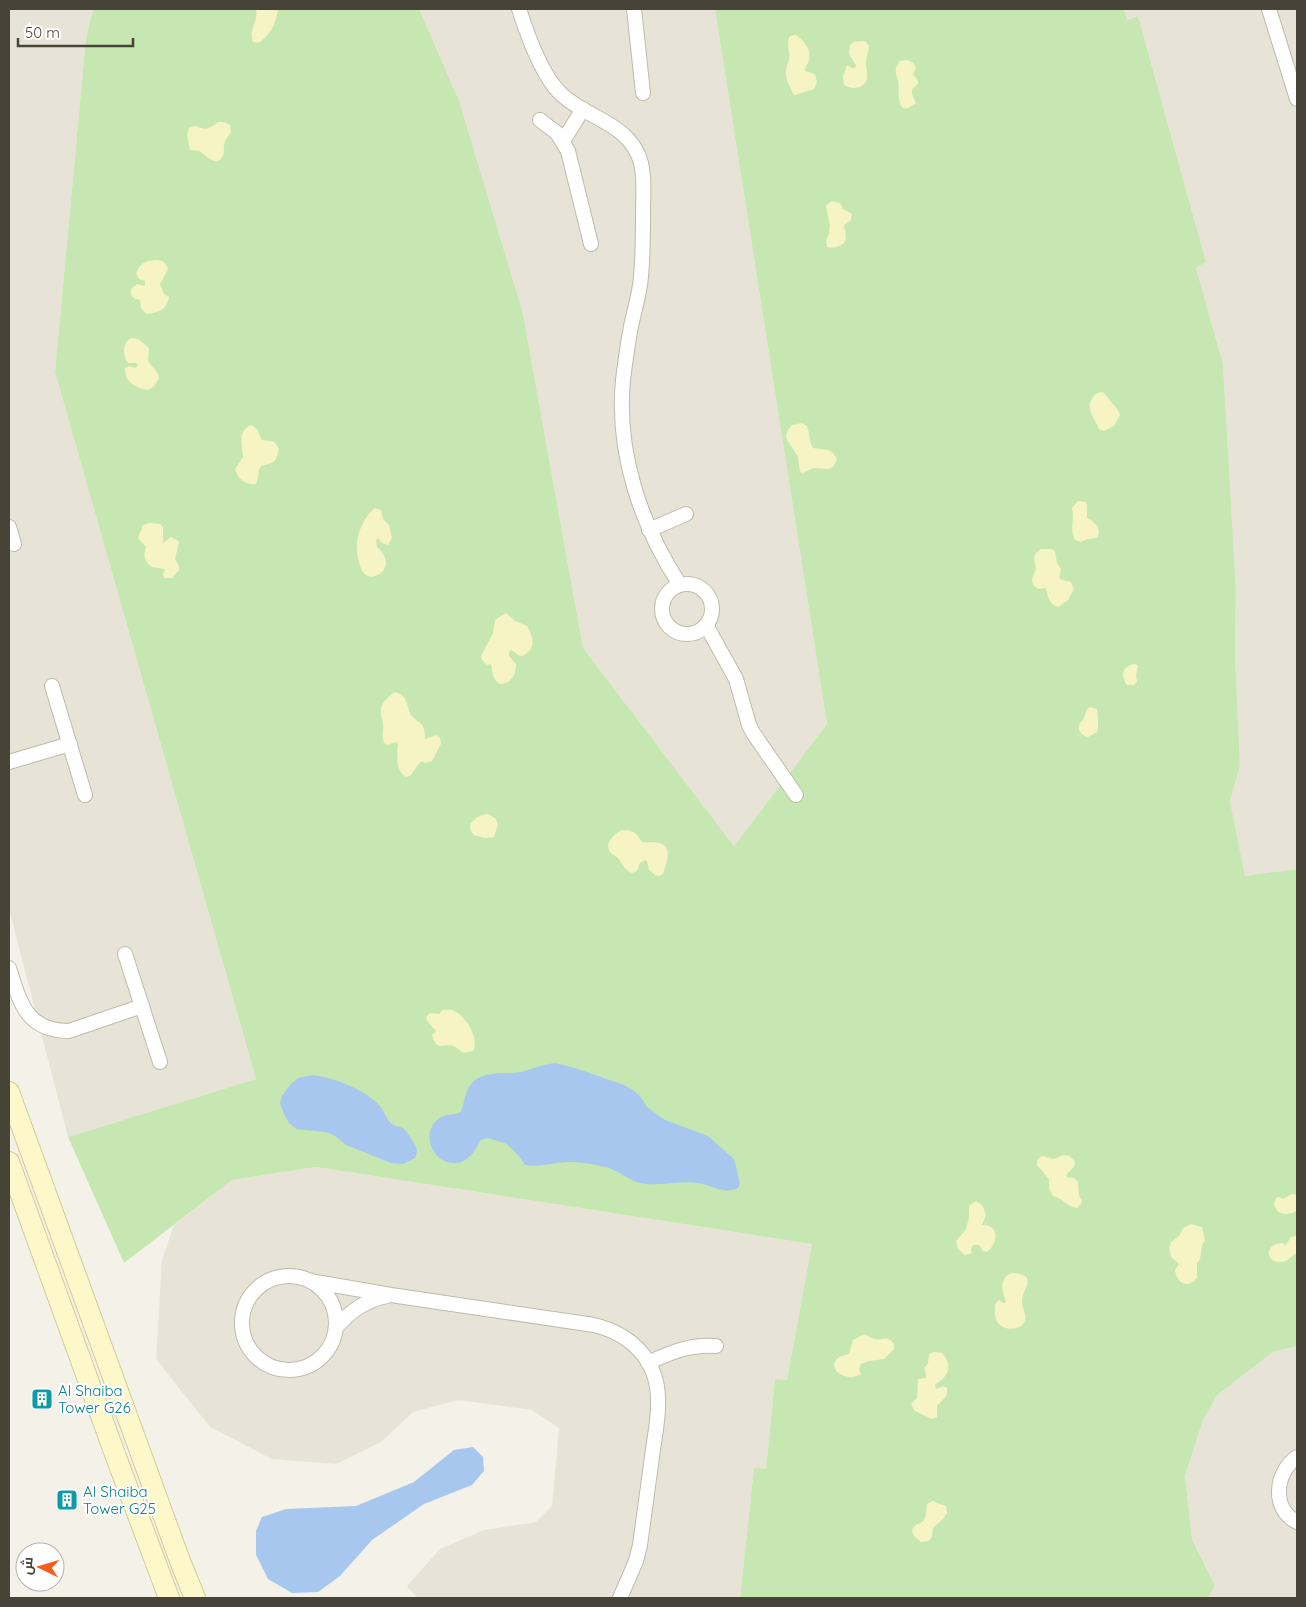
<svg xmlns="http://www.w3.org/2000/svg" width="1306" height="1607" font-family="Quicksand,Cairo,sans-serif">
  <style>
    .residential { fill: #e7e4d7 }
    .green { fill: #c7e7b2 }
    .sand { fill: #f6f3c5 }
    .water { fill: #a7c7ee }
    .lines { fill: none; stroke-linecap: round; stroke-linejoin: round }
    .street-casing { stroke: #bfbbab; stroke-width: 16 }
    .secondary-casing { stroke: #d2cb99; stroke-width: 22 }
    .street { stroke: #fff; stroke-width: 14 }
    .secondary { stroke: #fdf8c9; stroke-width: 20 }
    .labels { text-anchor: middle; dominant-baseline: central; stroke-width: 4; stroke-linejoin: round; paint-order: stroke }
    .culture-label { font-size: 15px; fill: #0d838f; stroke: #fff; text-anchor: start }
  </style>
  <rect width="100%" height="100%" fill="#f4f2e8"/>
  <!-- residential -->
  <g class="residential">
    <path d="M9,9H93L86,38L55,372L256,1079L68,1137L9,909Z"/>
    <path d="M419,9H715L827,724L734,846L583,648L523,314Z"/>
    <path d="M1124,9H1297V869L1245,877L1230,801L1240,766L1235,653L1236,590L1223,364L1196,268L1206,262L1138,16L1127,20Z"/>
    <path d="M316,1167L812,1244L787,1380L775,1379L766,1469H754L740,1598H417L407,1586L440,1549L484,1530L536,1522L552,1506L559,1428L532,1410L458,1400L413,1412L381,1442L336,1464L272,1459L210,1427L156,1359L162,1260L174,1225L232,1180Z"/>
    <path d="M1297,1346V1598H1208L1215,1586L1192,1539L1185,1476L1203,1420L1216,1395L1273,1352Z"/>
  </g>
  <!-- green -->
  <path class="green" d="M93,9H419L459,101L523,314L583,648L734,846L827,724L715,9H1124L1127,20L1138,16L1206,262L1196,268L1223,364L1236,590L1235,653L1240,766L1230,801L1245,876L1297,869V1346L1273,1352L1217,1395L1203,1420L1185,1476L1192,1539L1215,1586L1208,1598H740L754,1468L766,1469L775,1379L787,1380L812,1244L316,1167L232,1180L124,1263L68,1137L256,1079L55,372L86,38Z"/>
  <!-- sand -->
  <g class="sand">
    <path d="M256,9H277L278,10C275,25 271,35 258,43L253,42C248,29 259,21 256,9Z"/>
    <path d="M796,35C803,40 812,49 809,60C808,64 805,66 805,71L815,74L817,82L814,89L795,95L793,94C791,88 786,81 786,75C785,69 788,65 789,59C791,50 785,44 790,36Z"/>
    <path d="M861,41H865L869,46C869,52 866,56 866,62C866,71 871,82 860,87C854,89 850,88 844,85L843,76L847,65L852,68H855L856,65L849,54L850,45L854,42Z"/>
    <path d="M905,60C911,60 914,63 916,68L913,74L918,81V84L912,89V94L916,103C895,121 900,91 898,80C897,76 895,73 896,68C896,67 899,62 900,61Z"/>
    <path d="M218,122H224L230,125C233,136 227,135 224,144C223,147 225,149 224,152C219,172 205,154 199,151C198,151 191,150 190,150L187,135L189,128L195,126C207,130 207,130 218,122Z"/>
    <path d="M832,201L840,203L843,209L852,214L851,220L844,225C845,234 850,242 839,246C835,248 832,248 827,247L826,240L829,234L830,226L826,206Z"/>
    <path d="M154,260C162,260 165,261 168,269L160,284L164,294L169,297C167,310 158,313 146,314L141,308L140,300L135,299L131,295V289L137,284L145,286V281L139,279L136,273C140,264 144,261 154,260Z"/>
    <path d="M131,338L138,339L149,348L148,361L158,374L159,378L154,386L148,390C136,388 124,382 125,368L129,366L136,368L138,365L136,363H128C122,355 122,344 131,338Z"/>
    <path d="M1103,392L1118,410L1120,415L1114,426L1104,431L1099,429C1094,416 1082,406 1097,393Z"/>
    <path d="M802,423L807,426C810,434 809,442 813,448C824,450 833,448 837,460L833,467L829,469L814,468L803,473L800,472L798,457L786,438L787,432L792,425Z"/>
    <path d="M251,425C259,428 258,434 262,440C272,442 273,438 279,449C276,463 274,463 261,466C257,472 259,478 256,484C246,486 237,478 235,469L243,457C242,444 237,431 251,425Z"/>
    <path d="M1078,501L1086,502L1087,506V518C1095,522 1102,528 1097,538L1088,539L1081,542L1075,540C1069,529 1075,519 1072,508Z"/>
    <path d="M375,508L381,510L383,519L389,525L392,538L388,545L382,543L378,538L376,540L377,547C399,566 375,582 366,575C357,568 355,543 359,533C361,526 369,511 375,508Z"/>
    <path d="M150,523L160,524L163,527V543L171,537L177,540L179,542L175,559L179,566V570L172,578H164L163,574L165,571L164,569L152,567C144,561 143,555 146,547L138,538L143,525Z"/>
    <path d="M1041,549H1051L1055,551L1057,563L1061,569L1059,578L1062,580L1071,582L1074,589L1068,600L1058,607C1048,603 1048,597 1046,588L1038,589L1033,585L1032,579L1036,569L1034,557L1036,553Z"/>
    <path d="M506,613L515,621L527,626C532,634 536,645 528,652C526,654 523,656 521,656C518,656 514,651 511,650L509,652V656L516,664C516,675 511,684 500,684C492,679 493,673 491,664L487,665L482,660L481,656L493,633L495,620Z"/>
    <path d="M1135,664L1138,666L1136,675L1137,681L1134,685H1127C1120,675 1122,666 1135,664Z"/>
    <path d="M395,692C407,695 407,704 410,714C421,726 425,721 425,739L437,735L440,738L441,744L432,761L425,763L421,761L410,776L405,777C395,767 397,756 398,744L396,742L387,745L384,743C381,734 384,731 383,723C383,720 381,718 381,715C379,705 387,697 395,692Z"/>
    <path d="M1090,707L1097,709C1098,716 1099,724 1097,732L1088,737C1083,736 1077,731 1079,725C1080,722 1083,721 1084,718C1086,712 1085,711 1090,707Z"/>
    <path d="M488,814L496,819L498,825L494,837L485,838L474,835C463,824 477,815 488,814Z"/>
    <path d="M622,830C634,830 636,833 642,842C646,843 650,842 654,842C675,844 667,861 663,874L659,876L655,875L649,870L647,861L645,860L640,863L637,871L632,873C624,870 623,864 618,858C616,856 613,855 611,853C603,844 614,834 622,830Z"/>
    <path d="M443,1010C446,1010 449,1009 452,1010C465,1014 480,1038 473,1051L464,1053C460,1051 457,1047 453,1046C442,1043 437,1052 432,1035L436,1031L427,1021L426,1017L430,1013L439,1014Z"/>
    <path d="M1063,1155L1070,1156L1075,1162L1074,1167L1066,1175L1067,1177L1074,1178L1078,1182L1079,1196L1082,1200L1081,1204L1077,1208C1068,1207 1062,1198 1053,1196L1049,1188V1179L1037,1165V1160L1042,1156L1054,1159Z"/>
    <path d="M1292,1194L1297,1195V1210C1291,1215 1286,1215 1278,1212L1274,1205L1276,1198L1279,1197L1283,1199Z"/>
    <path d="M976,1201L983,1206L986,1215L982,1225C984,1225 987,1225 989,1226C1001,1231 994,1249 986,1252L983,1251L979,1245H973L971,1249L972,1253L965,1255L958,1249L956,1241L966,1229L969,1218V1206Z"/>
    <path d="M1191,1224L1202,1227L1205,1240L1202,1245L1200,1259L1197,1263V1278C1188,1289 1177,1284 1175,1270L1179,1264L1171,1257L1169,1248L1171,1242L1180,1235L1183,1228Z"/>
    <path d="M1295,1236H1297V1253C1291,1255 1289,1262 1280,1262C1264,1262 1265,1243 1283,1243L1285,1246L1291,1237Z"/>
    <path d="M1013,1273C1040,1275 1021,1290 1022,1302C1022,1310 1029,1316 1023,1324C1017,1331 1004,1330 998,1323C994,1318 995,1309 995,1304L999,1300L1003,1303H1006C1004,1291 998,1287 1007,1275Z"/>
    <path d="M862,1335C868,1334 868,1337 874,1339C883,1341 886,1334 894,1344V1349L884,1359L869,1361L861,1364L859,1370L861,1374C849,1383 825,1370 838,1358C840,1356 846,1355 849,1354L853,1340Z"/>
    <path d="M934,1352L942,1353C954,1367 948,1376 935,1385L936,1389L943,1386L947,1388C949,1398 942,1399 937,1406V1417L932,1419L915,1411L911,1404L917,1398L918,1379L926,1378V1374L924,1369L928,1363L929,1354Z"/>
    <path d="M933,1501L939,1504L946,1506L947,1513L943,1519L933,1528L932,1537L929,1541L921,1542L914,1536L912,1530C915,1524 918,1525 922,1522C927,1518 926,1510 927,1504Z"/>
  </g>
  <!-- water -->
  <g class="water">
    <path d="M556,1063L578,1069L624,1085L633,1090L640,1096L647,1107L665,1120L708,1136L734,1159L740,1183L738,1188C724,1195 712,1185 698,1183C679,1180 659,1187 640,1183C629,1180 620,1172 609,1168C597,1165 583,1162 571,1162C556,1161 540,1168 525,1165L518,1155L507,1144L488,1138C485,1139 482,1139 480,1141C480,1141 477,1147 477,1147C472,1155 465,1163 455,1163C434,1164 421,1137 436,1121C443,1113 453,1116 461,1112C465,1102 464,1092 472,1083C484,1070 506,1075 521,1072C533,1069 543,1064 556,1063Z"/>
    <path d="M313,1075C334,1078 364,1089 379,1105C385,1111 385,1118 392,1124C396,1127 399,1126 403,1128C406,1130 417,1147 417,1150C417,1153 416,1155 415,1158L403,1164L391,1163L346,1145L335,1136L326,1132L296,1129L289,1123L284,1114L280,1103L282,1096L290,1085L298,1078Z"/>
    <path d="M473,1447L483,1457L484,1471L472,1485L424,1504L372,1540L340,1576L318,1592L292,1593L268,1579L256,1555V1531L262,1517L286,1509L356,1506L414,1482L454,1450Z"/>
  </g>
  <g class="lines">
    <!-- street casing -->
    <g class="street-casing">
      <g id="street">
        <path d="M519,9C527,34 542,75 560,93C586,119 630,122 641,163C645,179 643,196 643,212C643,233 643,255 641,276C640,295 633,313 630,332C627,348 625,364 623,380C616,453 641,525 680,585"/>
        <path d="M634,9L643,93"/>
        <path d="M1269,9L1297,99"/>
        <path d="M540,120L557,133L568,151L591,244"/>
        <path d="M563,141L583,109"/>
        <path d="M9,527L14,544"/>
        <path d="M649,530L686,514"/>
        <circle cx="687" cy="609" r="25"/>
        <path d="M706,625L736,679L749,725L753,733L796,795"/>
        <path d="M52,686L85,795"/>
        <path d="M9,762L70,744"/>
        <path d="M125,954L160,1062"/>
        <path d="M9,968C20,1002 26,1031 69,1031L142,1006"/>
        <circle cx="289" cy="1323" r="47"/>
        <path d="M310,1281L391,1295L594,1325C631,1334 658,1360 658,1400C659,1419 654,1439 652,1457C648,1486 644,1516 640,1545L636,1561L620,1598"/>
        <path d="M336,1328C349,1312 366,1300 387,1296"/>
        <path d="M648,1363C671,1352 691,1344 716,1346"/>
        <path d="M1297,1457C1275,1472 1271,1509 1297,1522"/>
      </g>
    </g>
    <!-- secondary casing -->
    <g class="secondary-casing">
      <g id="secondary">
        <path d="M9,1092L180,1561L195,1598"/>
        <path d="M9,1162L116,1457L169,1598"/>
      </g>
    </g>
    <!-- street -->
    <use href="#street" class="street"/>
    <!-- secondary -->
    <use href="#secondary" class="secondary"/>
  </g>
  <!-- icons -->
  <defs>
    <g id="building-square" transform="scale(1.125)"><rect x="-9" y="-9" width="18" height="18" rx="4" fill="#0f9aa8" stroke="#fff"/><path d="M-4-6H4V6H1V3H-1V6H-4ZM-2.5-4.3h1.7v1.8h-1.7ZM.8-4.3h1.7v1.8H.8ZM-2.5-1h1.7V.8h-1.7ZM.8-1h1.7V.8H.8Z" fill="#fff"/></g>
  </defs>
  <g fill-rule="evenodd">
    <use href="#building-square" x="42" y="1399"/>
    <use href="#building-square" x="67" y="1500"/>
  </g>
  <g class="labels">
    <!-- culture labels -->
    <g class="culture-label">
      <text x="58" y="1390">Al Shaiba<tspan x="58" dy="17">Tower G26</tspan></text>
      <text x="83" y="1491">Al Shaiba<tspan x="83" dy="17">Tower G25</tspan></text>
    </g>
  </g>
  <!-- border -->
  <rect width="1306" height="1607" fill="none" stroke="#474337" stroke-width="20"/>
  <!-- north arrow -->
  <g transform="translate(40 1567) rotate(275)"><circle r="24" fill="#ffffff" stroke="#b5b4af"/>
  <path d="M0-4L9 19L0 12L-9 19Z" fill="#f35e20"/>
  <text y="-8" font-size="14" font-weight="bold" text-anchor="middle" fill="#474337">ش</text>
  </g>
  <!-- scale -->
  <path d="M18 38v8h115v-8" fill="none" stroke="#474337" stroke-width="2.5"/>
  <text x="25" y="38" font-size="15" fill="#474337" stroke="#ffffff" stroke-width="4" paint-order="stroke">50 m</text>
</svg>
